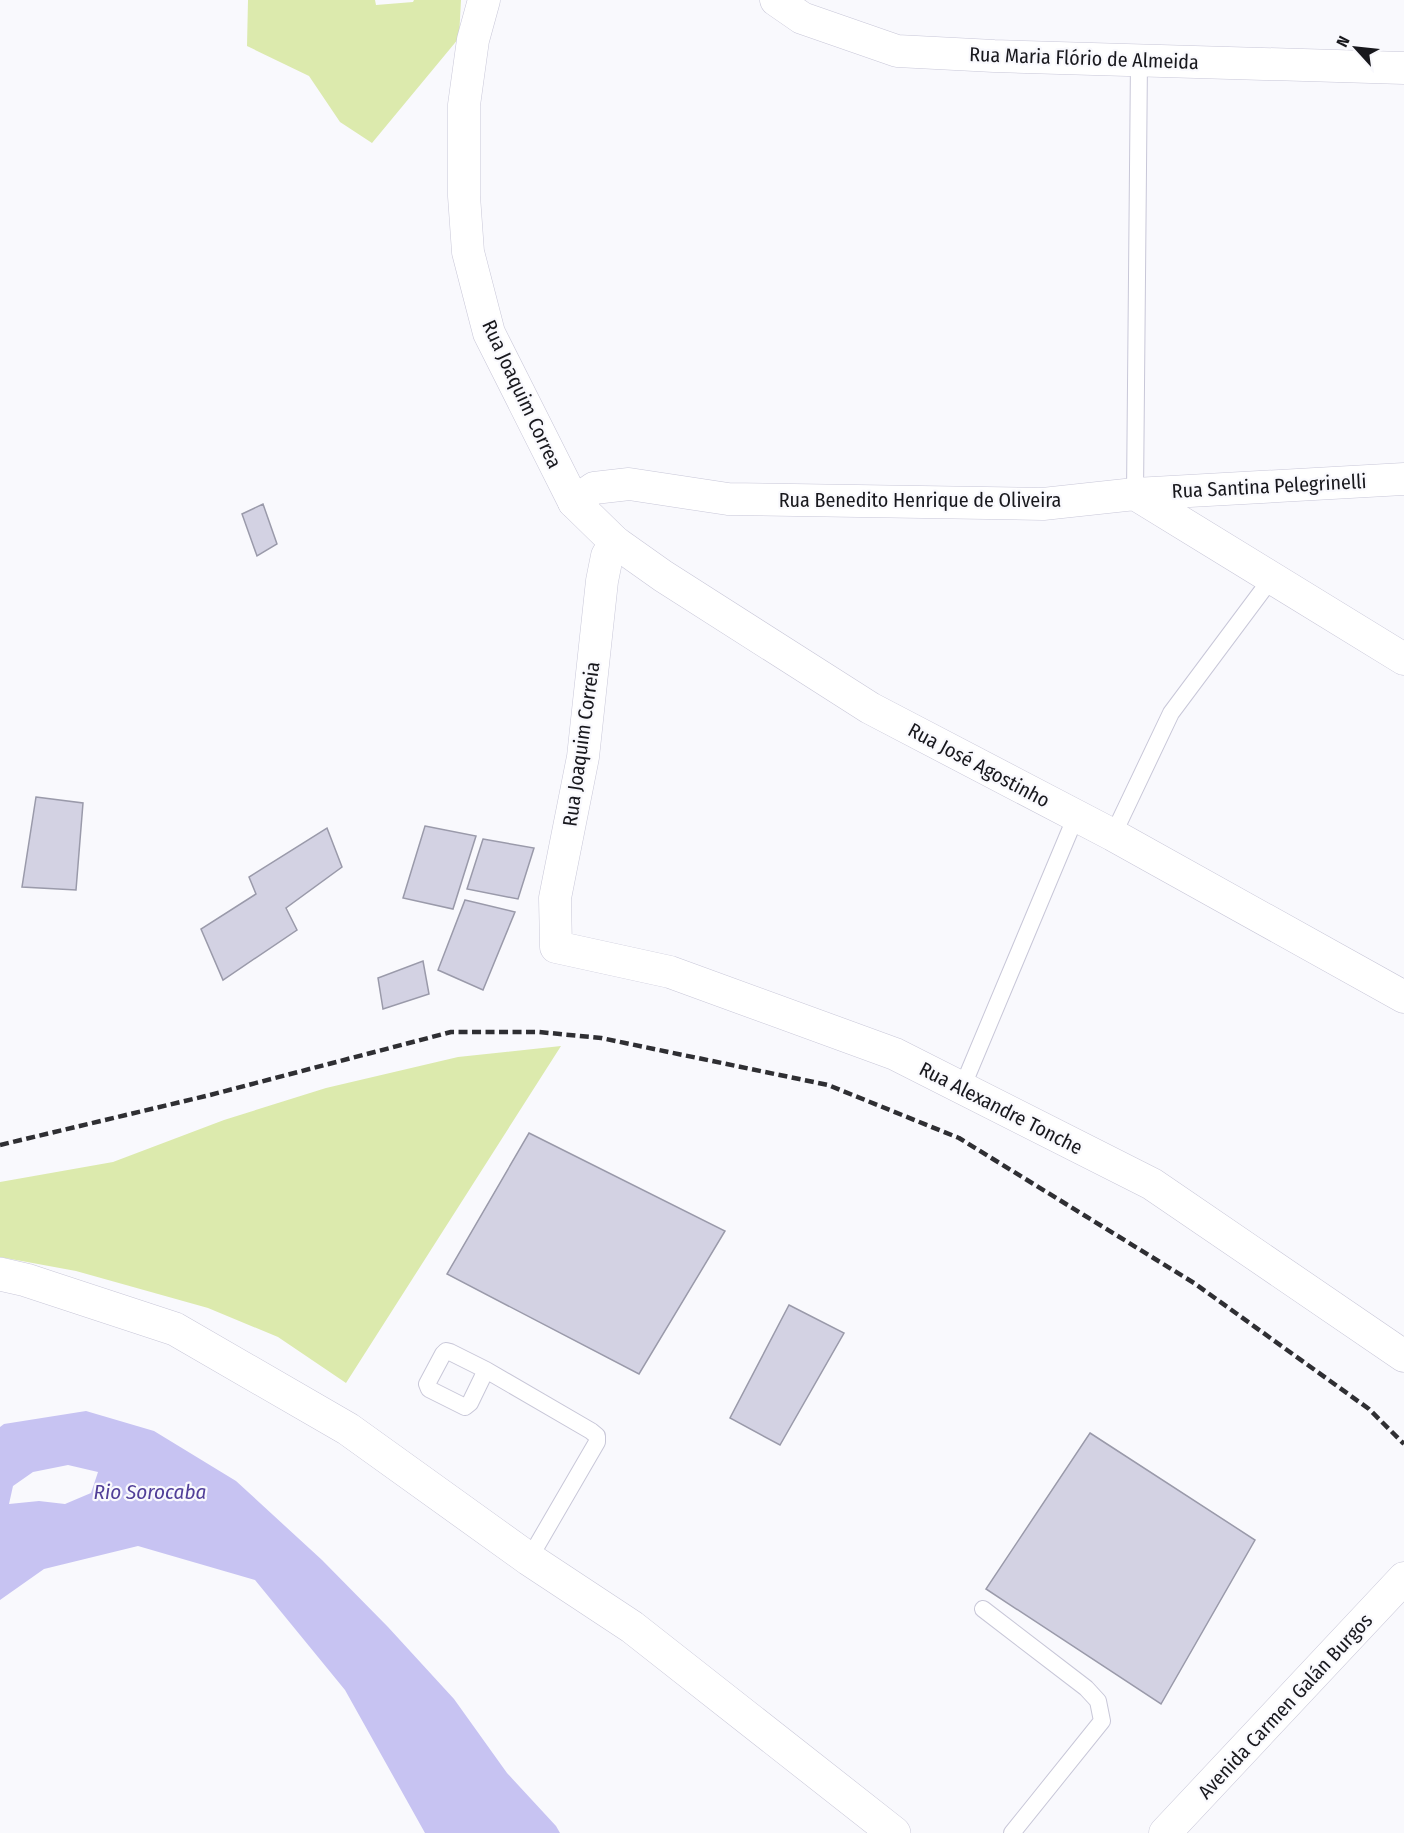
<svg xmlns="http://www.w3.org/2000/svg" width="1404" height="1833" font-family="'Fira Sans Condensed',sans-serif">
  <style>
    .green { fill: #dceaad }
    .water { fill: #c7c3f2; fill-rule: evenodd }
    .building { fill: #d3d2e3; stroke: #9a9aaa; stroke-width: 1.5 }
    .lines { fill: none; stroke-linecap: round; stroke-linejoin: round }
    .lane-casing { stroke: #c8c7d8; stroke-width: 18 }
    .street-casing { stroke: #c8c7d8; stroke-width: 33 }
    .secondary-casing { stroke: #c8c7d8; stroke-width: 34 }
    .lane { stroke: #fff; stroke-width: 16 }
    .street { stroke: #fff; stroke-width: 32 }
    .secondary { stroke: #fff; stroke-width: 33 }
    .rail { stroke: #2f2f33; stroke-width: 4.5; stroke-dasharray: 9 4.5; stroke-linecap: butt }
    .labels { text-anchor: middle; dominant-baseline: central; stroke-width: 4.5; stroke-linejoin: round; paint-order: stroke }
    .street-label { font-size: 20px; fill: #18181d; stroke: #f9f9fd }
    .water-label { font-size: 21px; font-style: italic; fill: #513f98; stroke: #f9f9fd }
  </style>
  <rect width="100%" height="100%" fill="#f9f9fd"/>
  <!-- green -->
  <g class="green">
    <path d="M248,0H375L376,5L413,2L414,0H461L459,38L372,143L340,122L309,76L247,46Z"/>
    <path d="M561,1046L346,1383L278,1337L208,1308L76,1271L0,1257V1182L113,1162L224,1120L326,1088L458,1057Z"/>
  </g>
  <!-- water -->
  <path class="water" d="M86,1411L154,1431L236,1481L322,1560L388,1627L454,1699L507,1773L556,1826L560,1833H425L345,1690L255,1580L138,1546L44,1569L0,1600V1427L4,1424ZM68,1465L98,1472L91,1493L65,1504L39,1501L9,1504L13,1486L33,1472Z"/>
  <!-- building -->
  <g class="building">
    <path d="M263,504L277,544L257,556L242,514Z"/>
    <path d="M36,797L83,803L76,890L22,887Z"/>
    <path d="M425,826L476,836L453,909L403,898Z"/>
    <path d="M327,828L342,867L286,908L297,930L223,980L201,929L256,894L249,877Z"/>
    <path d="M483,839L534,848L518,899L467,889Z"/>
    <path d="M465,900L515,912L483,990L438,970Z"/>
    <path d="M423,961L429,994L383,1009L378,978Z"/>
    <path d="M529,1133L725,1231L639,1374L447,1274Z"/>
    <path d="M789,1305L844,1333L780,1445L730,1418Z"/>
    <path d="M1090,1433L1255,1540L1161,1704L986,1589Z"/>
  </g>
  <g class="lines">
    <!-- lane casing -->
    <g class="lane-casing">
      <g id="lane">
        <path d="M1135,494L1139,60"/>
        <path d="M1113,835L1171,713L1271,579"/>
        <path d="M962,1088L1076,816"/>
        <path d="M486,1370L470,1403L465,1407L429,1389L427,1384L443,1354L446,1351L450,1352L486,1370L591,1431L597,1436V1442L529,1559"/>
        <path d="M983,1609L1086,1688L1098,1701L1102,1721L1012,1833"/>
      </g>
    </g>
    <!-- street casing -->
    <g class="street-casing">
      <g id="street">
        <path d="M484,0L473,40L464,105V196L468,252L489,333L574,502L615,542L663,576L870,708L1113,835L1404,997"/>
        <path d="M776,0L802,18L897,51L994,56L1404,68"/>
        <path d="M1135,494L1404,479"/>
        <path d="M574,502L594,488L629,484L728,499L1043,504L1135,494L1404,659"/>
        <path d="M615,542L607,556L602,581L583,757L555,898L556,947L670,972L895,1054L1152,1184L1404,1356"/>
        <path d="M1165,1833L1404,1578"/>
      </g>
    </g>
    <!-- secondary casing -->
    <g class="secondary-casing">
      <path id="secondary" d="M0,1274L26,1280L175,1329L348,1429L529,1559L632,1627L894,1833"/>
    </g>
    <!-- lane -->
    <use href="#lane" class="lane"/>
    <!-- street -->
    <use href="#street" class="street"/>
    <!-- secondary -->
    <use href="#secondary" class="secondary"/>
    <!-- rail -->
    <path class="rail" d="M0,1145L210,1095L451,1032H539L601,1038L828,1085L959,1138L1194,1283L1369,1409L1404,1444"/>
  </g>
  <g class="labels">
    <!-- street labels -->
    <g class="street-label">
      <text transform="translate(1084 58) rotate(2)">Rua Maria Flório de Almeida</text>
      <text transform="translate(522 394) rotate(65)">Rua Joaquim Correa</text>
      <text transform="translate(1269 486) rotate(-3)">Rua Santina Pelegrinelli</text>
      <text x="920" y="500">Rua Benedito Henrique de Oliveira</text>
      <text transform="translate(581 744) rotate(-82)">Rua Joaquim Correia</text>
      <text transform="translate(979 765) rotate(28)">Rua José Agostinho</text>
      <text transform="translate(1001 1108) rotate(27)">Rua Alexandre Tonche</text>
      <text transform="translate(1285 1706) rotate(-47)">Avenida Carmen Galán Burgos</text>
    </g>
    <!-- water labels -->
    <g class="water-label">
      <text x="150" y="1492">Rio Sorocaba</text>
    </g>
  </g>
  <!-- north arrow -->
  <g transform="translate(1356 48) rotate(297)" stroke="#f9f9fd" stroke-width="4.5" paint-order="stroke">
  <path d="M0-4.5L10 22L0 15L-10 22Z" fill="#18181d"/>
  <text y="-9" font-size="16" font-weight="bold" text-anchor="middle" fill="#18181d">N</text>
  </g>
</svg>
